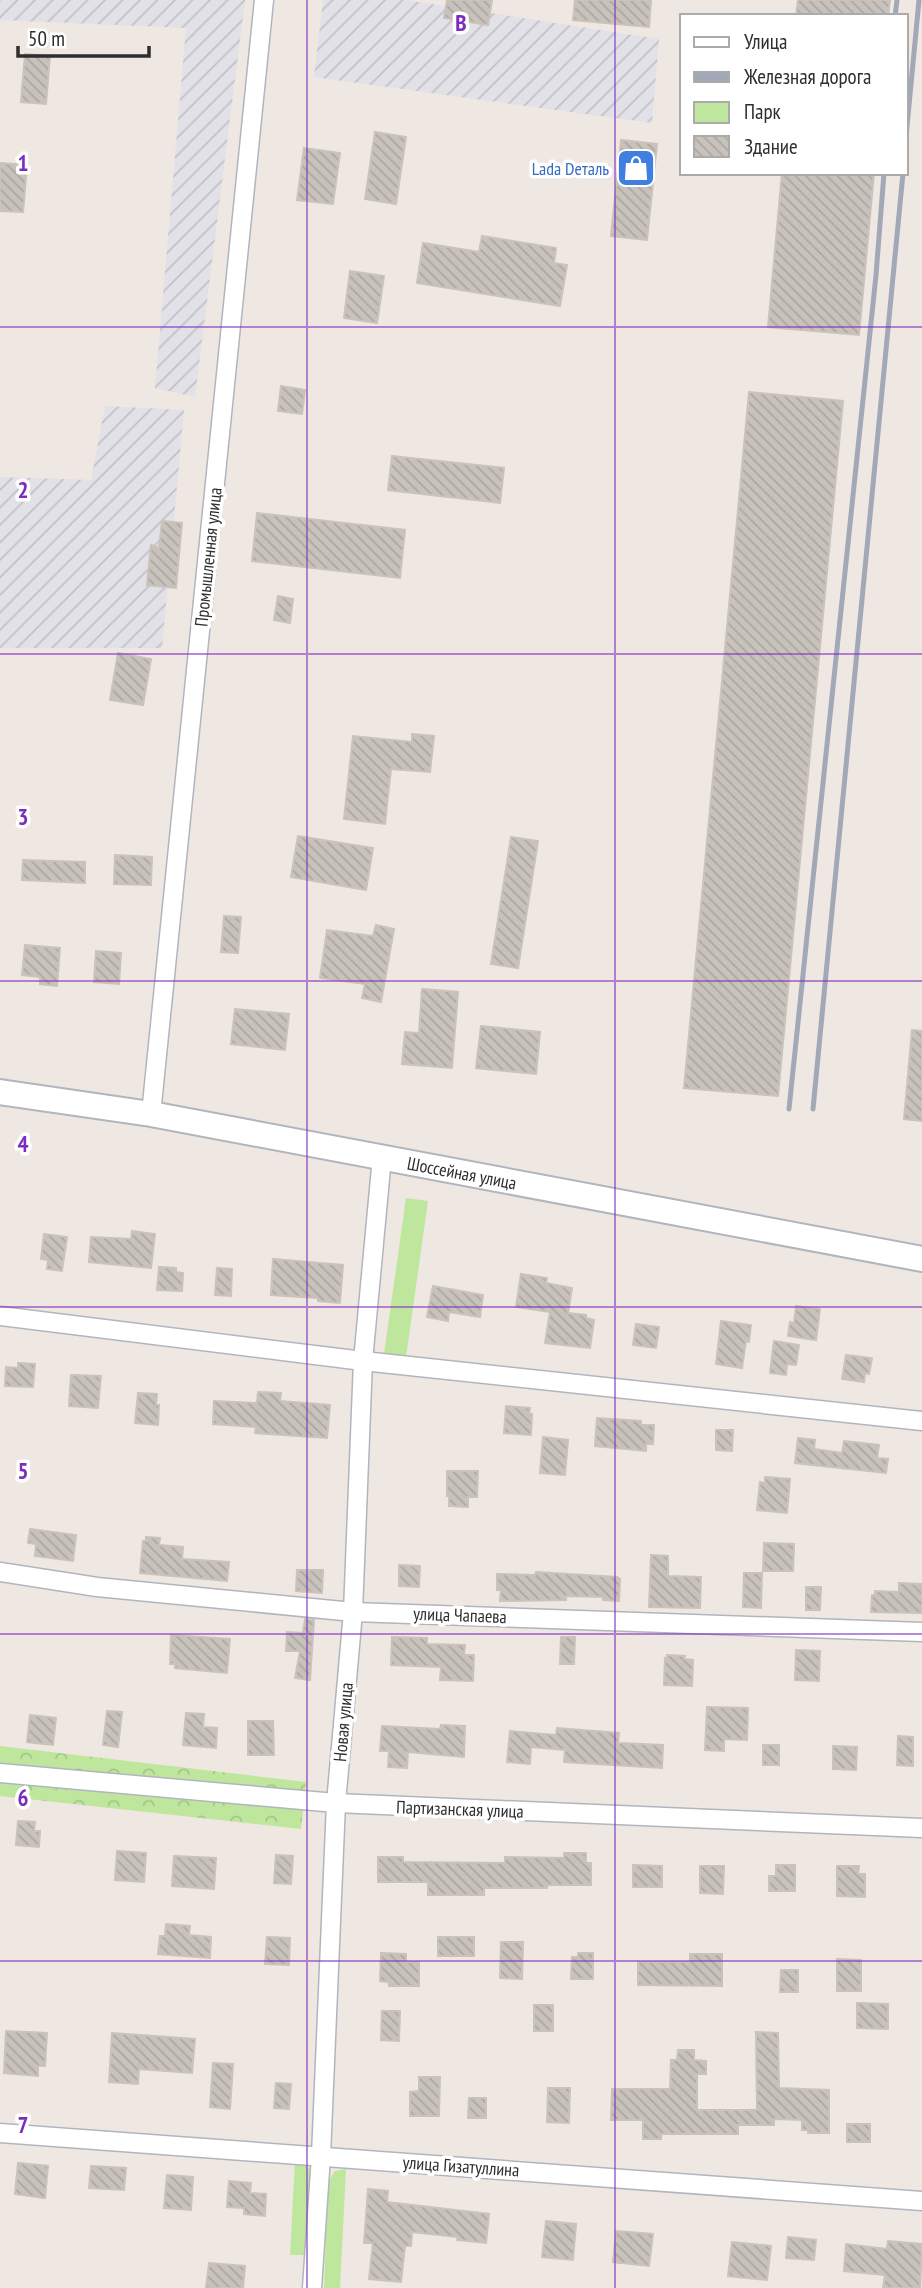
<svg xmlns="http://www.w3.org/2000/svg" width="922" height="2288" font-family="'PT Sans Narrow',sans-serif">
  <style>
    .industrial { fill: url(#industrial-furrows) }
    .green { fill: #bfe69d }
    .forest { fill: url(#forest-crowns) }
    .building { fill: url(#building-back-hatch); stroke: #cbc3ba; stroke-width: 2 }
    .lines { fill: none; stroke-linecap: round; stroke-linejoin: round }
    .minor-casing { stroke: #b1b5be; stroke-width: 21 }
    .secondary-casing { stroke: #b1b5be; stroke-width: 28 }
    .minor { stroke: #fff; stroke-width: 18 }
    .secondary { stroke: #fff; stroke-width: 24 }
    .rail { stroke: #a3a8b8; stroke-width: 5 }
    .grid { fill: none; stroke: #7b2cbf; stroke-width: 2; stroke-opacity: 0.55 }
    .labels { text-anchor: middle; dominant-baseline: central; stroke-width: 7; stroke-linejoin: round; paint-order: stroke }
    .shop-label { font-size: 18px; fill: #366cbe; stroke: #fff; text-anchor: end }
    .street-label { font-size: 18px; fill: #2e2e2e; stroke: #fff }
    .grid-label { font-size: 23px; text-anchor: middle; font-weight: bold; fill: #7b2cbf; stroke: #fff; stroke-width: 7; stroke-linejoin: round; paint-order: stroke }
  </style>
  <defs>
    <pattern id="industrial-furrows" width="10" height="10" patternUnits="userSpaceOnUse" patternTransform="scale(1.75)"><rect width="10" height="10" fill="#e2e1e8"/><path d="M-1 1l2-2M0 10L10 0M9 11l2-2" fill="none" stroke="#c2c1c7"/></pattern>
    <pattern id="forest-crowns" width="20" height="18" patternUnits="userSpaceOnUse" patternTransform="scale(1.75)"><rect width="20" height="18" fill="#bfe69d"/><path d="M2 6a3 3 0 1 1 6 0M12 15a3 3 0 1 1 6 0" fill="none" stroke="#a4c688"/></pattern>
    <pattern id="building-back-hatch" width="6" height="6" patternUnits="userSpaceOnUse" patternTransform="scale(1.75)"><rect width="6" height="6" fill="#c8c2bc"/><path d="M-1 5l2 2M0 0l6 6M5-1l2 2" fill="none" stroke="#aca7a2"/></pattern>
  </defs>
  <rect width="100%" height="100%" fill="#efe7e1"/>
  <!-- industrial -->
  <g class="industrial">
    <path d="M0,0H245L195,397L155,388L186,28L0,20Z"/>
    <path d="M323,0H405L659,39L652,123L314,77Z"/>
    <path d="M105,406L184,410L162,648H0V477L91,480Z"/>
  </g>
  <!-- green -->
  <g class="green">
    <path d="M406,1198L428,1201L406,1357L384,1354Z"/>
    <path d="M295,2161L305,2165L310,2170L305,2255H290Z"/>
    <path d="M346,2169L340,2288H324L328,2182L335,2171Z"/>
  </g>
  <!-- forest -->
  <path class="forest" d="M0,1746L306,1782L301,1829L0,1796Z"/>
  <!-- building -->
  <g class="building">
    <path d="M447,0H492L488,25L444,18Z"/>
    <path d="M575,0H651L649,27L573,20Z"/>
    <path d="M798,0H890L888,16H796Z"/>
    <path d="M25,54L50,56L46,104L21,102Z"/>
    <path d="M375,132L406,137L396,204L365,199Z"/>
    <path d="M621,140L657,144L647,240L611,236Z"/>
    <path d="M304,148L340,153L333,204L297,200Z"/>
    <path d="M0,163L27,165L23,212L0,211Z"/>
    <path d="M782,173H874L859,335L768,327Z"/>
    <path d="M482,236L556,248L554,263L567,265L560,306L417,283L423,243L479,252Z"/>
    <path d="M350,271L384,276L377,323L344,318Z"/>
    <path d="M281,386L305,390L302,414L278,411Z"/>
    <path d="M749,392L843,401L778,1096L684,1088Z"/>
    <path d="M392,456L504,468L500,503L388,490Z"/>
    <path d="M257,513L405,530L400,578L252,561Z"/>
    <path d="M162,521L182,523L176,588L147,585L151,545L159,548Z"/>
    <path d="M278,596L293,599L290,623L274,620Z"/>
    <path d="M118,653L151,659L143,705L110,700Z"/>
    <path d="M412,734L434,736L430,772L391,769L385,824L344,819L353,736L412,742Z"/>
    <path d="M298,836L373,848L366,890L291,877Z"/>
    <path d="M511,837L538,841L518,968L491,964Z"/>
    <path d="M115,855L152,857L151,885L114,884Z"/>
    <path d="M23,860L85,862V883L22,880Z"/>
    <path d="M224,916L241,917L238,953L221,952Z"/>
    <path d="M376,925L394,929L381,1002L362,998L365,984L320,978L327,930L373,936Z"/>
    <path d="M25,945L60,948L57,986L40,984V977L22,975Z"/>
    <path d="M96,951L121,953L119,984L94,982Z"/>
    <path d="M422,989L458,992L452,1068L402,1064L405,1032L419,1033Z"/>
    <path d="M235,1009L289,1014L285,1050L231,1044Z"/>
    <path d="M481,1026L540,1032L536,1074L476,1068Z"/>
    <path d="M912,1030L922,1031V1121L904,1119Z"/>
    <path d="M132,1231L155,1234L151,1268L89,1262L91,1237L131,1239Z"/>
    <path d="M44,1234L67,1237L62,1271L47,1269L48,1260L41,1259Z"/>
    <path d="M273,1259L343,1265L340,1303L318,1301V1298L271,1295Z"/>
    <path d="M159,1267L176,1268V1272L183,1273L182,1291L157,1290Z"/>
    <path d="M217,1268L232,1269L231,1296L215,1295Z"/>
    <path d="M521,1274L547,1278L546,1283L572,1288L568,1313L586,1315V1318L594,1320L590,1348L545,1343L550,1312L516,1307Z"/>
    <path d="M433,1286L483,1295L480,1317L449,1312L448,1321L427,1317Z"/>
    <path d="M796,1306L820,1309L816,1340L788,1336L790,1322L794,1323Z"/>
    <path d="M721,1321L751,1325L749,1342L746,1341L742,1368L716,1364Z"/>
    <path d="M636,1324L659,1327L656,1348L633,1345Z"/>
    <path d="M774,1341L799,1345L796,1365L787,1364L786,1375L770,1373Z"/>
    <path d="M846,1355L872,1358L869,1374L865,1373L864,1382L842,1379Z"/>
    <path d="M18,1363L35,1364L33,1387L5,1386L6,1367L18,1368Z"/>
    <path d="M71,1375L101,1376L98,1408L69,1406Z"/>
    <path d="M258,1392L281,1393L280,1401L330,1405L327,1438L255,1433L256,1427L213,1424L214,1401L257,1403Z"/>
    <path d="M138,1393L157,1394L156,1405H159L158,1425L135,1423Z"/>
    <path d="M506,1406L530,1408L529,1414H532L531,1435L504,1433Z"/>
    <path d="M597,1418L641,1421V1425H654L653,1444H646V1451L595,1446Z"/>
    <path d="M716,1430H733L732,1451L716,1450Z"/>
    <path d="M543,1437L568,1440L565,1475L540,1473Z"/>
    <path d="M798,1438L815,1440L814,1449L842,1453L844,1441L879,1445L877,1458L888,1459L886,1473L795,1463Z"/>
    <path d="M447,1471H478L477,1497H468V1507L449,1506V1496H447Z"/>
    <path d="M765,1477L790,1479L787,1513L757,1510L760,1482L765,1483Z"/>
    <path d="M30,1529L76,1535L73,1561L35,1556L36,1544L28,1543Z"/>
    <path d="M146,1537L160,1538L159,1545L183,1547L182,1559L229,1562L227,1581L140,1573L143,1541H146Z"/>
    <path d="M764,1543L794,1544L793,1571H763Z"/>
    <path d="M651,1555L668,1556V1576L701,1577L700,1608L649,1607Z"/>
    <path d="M399,1565L420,1566L419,1587L399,1586Z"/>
    <path d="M297,1570H323L322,1593L296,1591Z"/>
    <path d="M536,1572L617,1577L620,1579L619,1601L603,1600V1597L566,1596V1600L500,1601L501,1590H497V1574L535,1575Z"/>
    <path d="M744,1573H762L761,1608L743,1607Z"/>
    <path d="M899,1583L922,1584V1613L871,1612L872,1595H875V1591L899,1592Z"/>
    <path d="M806,1587H821L820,1610H806Z"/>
    <path d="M305,1619L314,1620L310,1680L295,1678L300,1651H286L287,1632L303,1633Z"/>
    <path d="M171,1635L230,1639L227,1673L175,1668V1664H170Z"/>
    <path d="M392,1637L427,1638V1644L465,1645L464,1655H474L473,1681L440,1680L441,1667L391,1665Z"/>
    <path d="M561,1637H575L574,1664H560Z"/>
    <path d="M796,1650L820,1651L819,1681L795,1680Z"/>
    <path d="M667,1655L685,1656L684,1659L693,1660L692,1686L664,1685L665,1658L667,1659Z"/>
    <path d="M707,1707L748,1708L747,1740L724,1739V1751L705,1750Z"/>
    <path d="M107,1711L122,1712L118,1747L103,1745Z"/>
    <path d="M186,1713L204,1714L203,1727L217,1728L216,1748L183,1745Z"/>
    <path d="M30,1715L56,1718L53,1745L27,1742Z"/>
    <path d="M248,1721H273L274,1755H248Z"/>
    <path d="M441,1725L465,1726L464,1757L408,1752L407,1768L388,1767L389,1751H380L382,1726L440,1729Z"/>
    <path d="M557,1728L619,1733L618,1743L663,1745L662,1768L564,1762L565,1750L531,1747L530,1764L507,1762L510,1731L556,1735Z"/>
    <path d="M898,1736L913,1737V1766L897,1765Z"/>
    <rect x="763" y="1745" width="16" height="20"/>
    <path d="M833,1746L857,1747L856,1770L833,1769Z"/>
    <path d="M18,1821L35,1822L34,1831H40L39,1847L16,1845Z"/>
    <path d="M117,1851L146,1853L144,1882L115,1880Z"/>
    <path d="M564,1853H586V1863H591V1885H547V1888H484V1895H428V1882H378V1857H403V1862L505,1863V1857L564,1858Z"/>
    <path d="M276,1855L293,1856L291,1884L274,1883Z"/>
    <path d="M174,1856L216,1858L214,1889L172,1886Z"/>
    <path d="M633,1865L662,1866V1887H633Z"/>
    <path d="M776,1865H795V1891H769V1876H776Z"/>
    <path d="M700,1866H724L723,1894L700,1893Z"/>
    <path d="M837,1866H859L858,1874H865V1897L837,1896Z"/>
    <path d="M166,1924L190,1926L189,1935L211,1937L210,1958L158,1954L160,1936H165Z"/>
    <path d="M267,1937L290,1938L289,1965L265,1964Z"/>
    <rect x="438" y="1937" width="36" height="19"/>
    <path d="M501,1942H523L522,1979L500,1978Z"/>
    <path d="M381,1953L406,1954V1962H419V1986H389V1982L380,1981Z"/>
    <path d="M578,1953H593V1979H571L572,1957H578Z"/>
    <path d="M690,1954H722V1986L638,1985V1962H690Z"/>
    <path d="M837,1959L861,1960V1991H837Z"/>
    <path d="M781,1970H798V1992H780Z"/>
    <path d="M857,2003L888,2004V2029L857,2028Z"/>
    <rect x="534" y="2005" width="19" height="26"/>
    <path d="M382,2011H400L399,2041L381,2040Z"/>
    <path d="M6,2031L47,2033L45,2066H38V2076L4,2073Z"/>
    <path d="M756,2032L778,2033L779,2088L829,2090V2133H808V2130H802V2120L774,2119V2125H738V2134H661V2139H643V2120H611L612,2089H670L671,2060H677L678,2050H694V2060L706,2061V2074H697V2110H757Z"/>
    <path d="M112,2033L195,2039L192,2073L139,2069L138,2084L109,2082Z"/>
    <path d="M213,2063L233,2064L230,2109L210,2107Z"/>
    <path d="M419,2077H440L439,2116H410V2092L419,2091Z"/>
    <path d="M276,2083L291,2084L289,2109L274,2108Z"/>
    <path d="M548,2088H570L569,2123L547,2122Z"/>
    <path d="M469,2098H486V2118H468Z"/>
    <rect x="847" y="2124" width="23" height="18"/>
    <path d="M18,2163L48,2166L45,2198L15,2194Z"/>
    <path d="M91,2166L126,2168L124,2190L89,2188Z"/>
    <path d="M167,2175L193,2177L191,2210L164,2208Z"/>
    <path d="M229,2181L251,2183L250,2193L266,2194L265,2216L244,2214V2208L227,2207Z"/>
    <path d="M368,2189L388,2191L387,2202L489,2214L486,2243L457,2240L458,2237L412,2232L411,2246H405L401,2282L369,2279L373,2243H364Z"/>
    <path d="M546,2221L576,2224L573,2260L542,2257Z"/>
    <path d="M616,2231L653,2234L649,2266L613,2262Z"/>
    <path d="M788,2237L816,2240L814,2260L786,2258Z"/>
    <path d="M888,2241L922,2244L920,2288H883L885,2275L844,2271L846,2244L887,2249Z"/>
    <path d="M732,2242L771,2246L767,2280L728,2276Z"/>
    <path d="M209,2263L245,2266L243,2288H206Z"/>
  </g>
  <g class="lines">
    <!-- minor casing -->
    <g class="minor-casing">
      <g id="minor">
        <path d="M151,1114L264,0"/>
        <path d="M0,1316L363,1361L922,1421"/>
        <path d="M0,1572L97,1587L353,1612L922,1632"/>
        <path d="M0,1773L336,1803L922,1828"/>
        <path d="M0,2133L922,2201"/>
        <path d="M312,2288L321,2156L336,1803L353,1612L363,1361L382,1157"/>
      </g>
    </g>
    <!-- secondary casing -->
    <g class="secondary-casing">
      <g id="secondary">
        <path id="s1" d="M0,1092L151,1114L922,1259"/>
      </g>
    </g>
    <!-- minor -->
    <use href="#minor" class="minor"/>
    <!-- secondary -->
    <use href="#secondary" class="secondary"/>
    <!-- rail -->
    <g class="rail">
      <path d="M895,16L897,0"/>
      <path d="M906,137L919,0"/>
      <path d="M789,1109L876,275L884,173"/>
      <path d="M813,1109L903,173"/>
    </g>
  </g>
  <!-- grid -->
  <path class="grid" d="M307,0V2288M615,0V2288M0,327H922M0,654H922M0,981H922M0,1307H922M0,1634H922M0,1961H922"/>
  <!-- icons -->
  <defs>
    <g id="shop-square" transform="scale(2.0125)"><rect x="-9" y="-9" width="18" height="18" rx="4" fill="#3f7fe0" stroke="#fff"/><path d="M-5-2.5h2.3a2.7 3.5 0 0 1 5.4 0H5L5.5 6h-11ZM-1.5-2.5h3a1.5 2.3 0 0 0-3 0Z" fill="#fff"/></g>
  </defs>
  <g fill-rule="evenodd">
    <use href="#shop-square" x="636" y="168"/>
  </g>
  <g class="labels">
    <!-- shop labels -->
    <g class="shop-label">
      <text x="609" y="168">Lada Dеталь</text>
    </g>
    <!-- street labels -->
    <g class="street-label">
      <text transform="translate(208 557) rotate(-84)">Промышленная улица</text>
      <text stroke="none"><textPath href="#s1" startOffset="469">Шоссейная улица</textPath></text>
      <text transform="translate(460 1615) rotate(2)">улица Чапаева</text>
      <text transform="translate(343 1722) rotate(-85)">Новая улица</text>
      <text transform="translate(460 1809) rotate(2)">Партизанская улица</text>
      <text transform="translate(461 2166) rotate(4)">улица Гизатуллина</text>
    </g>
  </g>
  <g class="grid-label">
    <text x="461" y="31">B</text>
    <text x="23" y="171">1</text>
    <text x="23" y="498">2</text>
    <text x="23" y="825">3</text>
    <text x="23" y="1152">4</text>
    <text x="23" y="1479">5</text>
    <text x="23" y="1806">6</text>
    <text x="23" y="2133">7</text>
  </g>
  <!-- legend -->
  <rect x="680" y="14" width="228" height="161" fill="#ffffff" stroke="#ababab" stroke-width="2"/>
  <rect x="694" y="37" width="35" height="10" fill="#ffffff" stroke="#ababab" stroke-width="2"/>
  <text x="744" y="49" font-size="21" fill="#2e2e2e">Улица</text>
  <rect x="694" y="72" width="35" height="10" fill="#a3a8b8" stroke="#ababab" stroke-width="2"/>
  <text x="744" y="84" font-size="21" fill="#2e2e2e">Железная дорога</text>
  <rect x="694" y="102" width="35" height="21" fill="#bfe69d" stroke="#ababab" stroke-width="2"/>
  <text x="744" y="119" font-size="21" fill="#2e2e2e">Парк</text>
  <rect x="694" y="136" width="35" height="21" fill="url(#building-back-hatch)" stroke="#ababab" stroke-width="2"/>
  <text x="744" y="154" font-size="21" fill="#2e2e2e">Здание</text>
  <!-- scale -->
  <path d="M18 46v10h131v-10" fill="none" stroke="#2e2e2e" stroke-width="3.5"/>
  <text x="28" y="46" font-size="21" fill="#2e2e2e" stroke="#ffffff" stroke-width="5" paint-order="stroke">50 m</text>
</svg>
